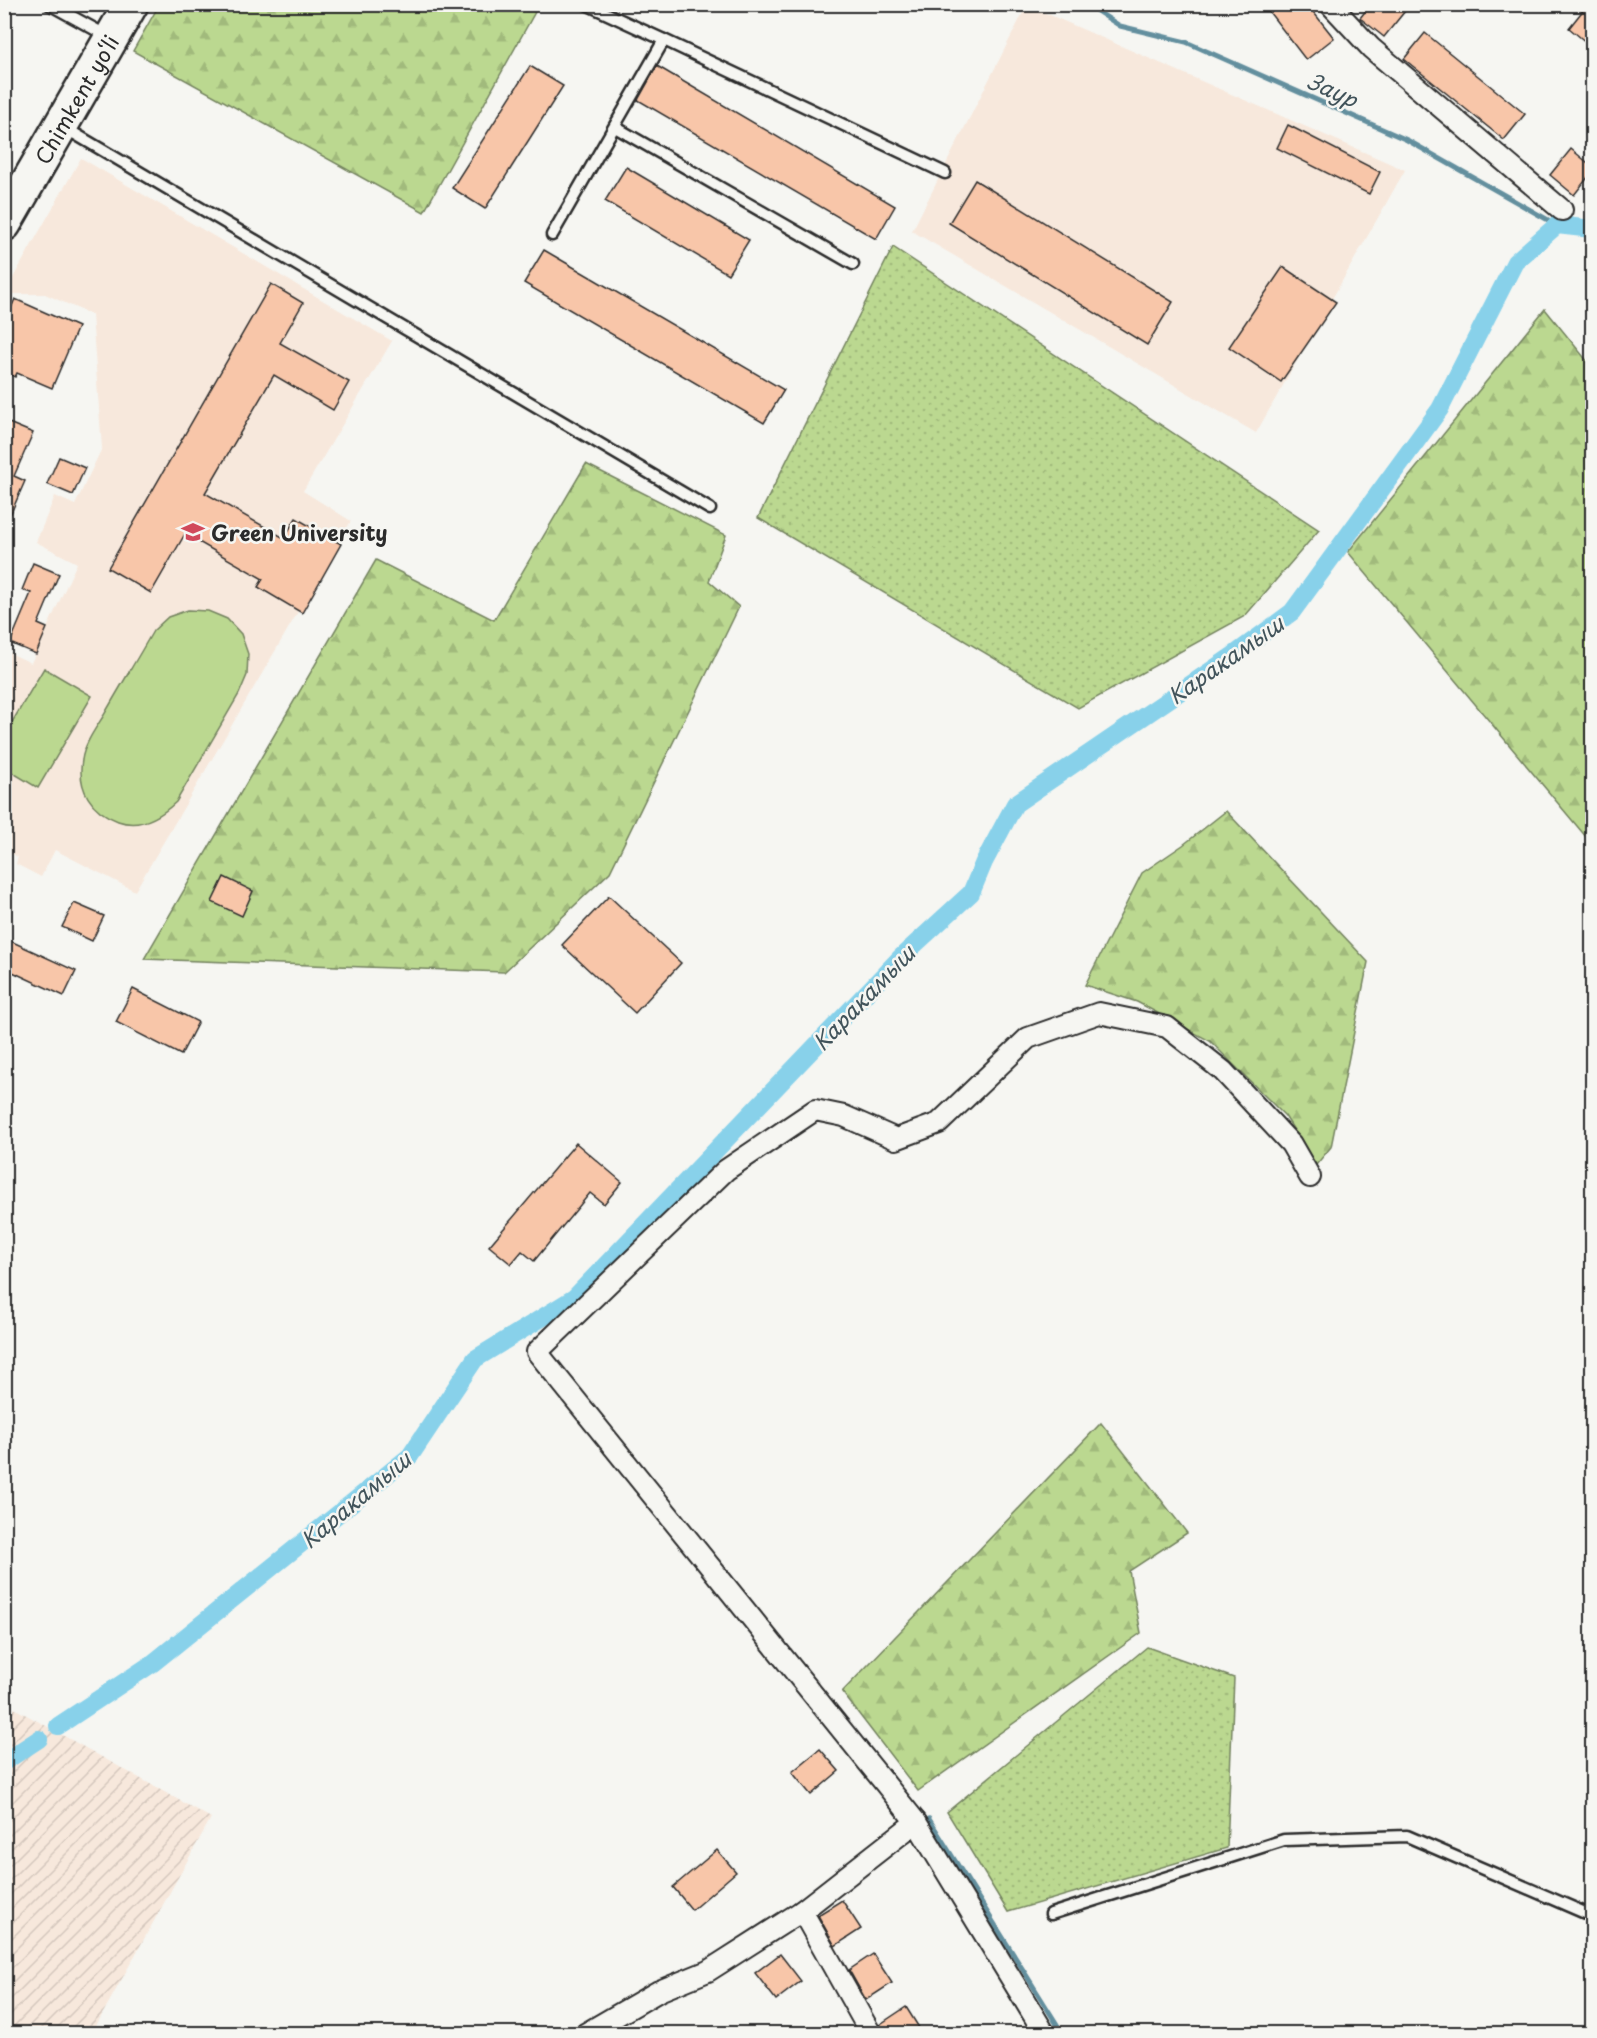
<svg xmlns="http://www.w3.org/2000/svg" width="1597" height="2038" font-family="'Playpen Sans',sans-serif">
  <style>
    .built { fill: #f7e8dc }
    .industrial { fill: url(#industrial-furrows) }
    .grass { fill: url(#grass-dots); stroke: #73825e; stroke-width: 1.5 }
    .forest { fill: url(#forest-firs); stroke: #73825e; stroke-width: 1.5 }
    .pitch { fill: #bbd890; stroke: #73825e; stroke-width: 1.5 }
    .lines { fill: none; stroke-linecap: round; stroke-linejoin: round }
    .stream { stroke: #638f9e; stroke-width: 5 }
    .canal { stroke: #88d1ea; stroke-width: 18 }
    .building { fill: #f8c6a9; stroke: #2b2b2b; stroke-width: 1.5 }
    .service-casing { stroke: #2b2b2b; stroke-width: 15 }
    .minor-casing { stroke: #2b2b2b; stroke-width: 24 }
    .trunk-casing { stroke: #2b2b2b; stroke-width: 38 }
    .service { stroke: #f6f6f2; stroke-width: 10 }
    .minor { stroke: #f6f6f2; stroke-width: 20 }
    .trunk { stroke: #f6f6f2; stroke-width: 33 }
    .labels { text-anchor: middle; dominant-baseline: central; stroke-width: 5; stroke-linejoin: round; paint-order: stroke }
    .street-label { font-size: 21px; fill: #2b2b2b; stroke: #f6f6f2 }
    .poi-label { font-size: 21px; font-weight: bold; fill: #2b2b2b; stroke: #f6f6f2; text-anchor: start }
    .water-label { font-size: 22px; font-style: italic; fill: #42545b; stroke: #f6f6f2 }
  </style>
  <defs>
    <pattern id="industrial-furrows" width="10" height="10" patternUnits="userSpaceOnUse" patternTransform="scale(1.5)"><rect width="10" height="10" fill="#f7e8dc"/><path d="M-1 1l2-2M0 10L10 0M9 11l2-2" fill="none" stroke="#d4c7bd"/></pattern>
    <pattern id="grass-dots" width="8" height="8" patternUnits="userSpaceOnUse" patternTransform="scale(1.5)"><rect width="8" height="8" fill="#bbd890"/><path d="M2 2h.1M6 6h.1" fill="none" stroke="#a1ba7c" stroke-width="1.8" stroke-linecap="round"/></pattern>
    <pattern id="forest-firs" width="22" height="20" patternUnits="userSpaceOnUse" patternTransform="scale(1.5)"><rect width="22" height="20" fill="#bbd890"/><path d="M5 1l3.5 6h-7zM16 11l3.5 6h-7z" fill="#a1ba7c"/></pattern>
  </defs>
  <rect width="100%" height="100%" fill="#f6f6f2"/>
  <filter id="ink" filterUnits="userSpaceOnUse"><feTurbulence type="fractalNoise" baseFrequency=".0167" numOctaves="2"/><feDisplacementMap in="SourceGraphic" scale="12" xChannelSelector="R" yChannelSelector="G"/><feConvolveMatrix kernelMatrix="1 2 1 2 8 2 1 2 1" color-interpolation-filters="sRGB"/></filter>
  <g filter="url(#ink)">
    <!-- built -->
    <g class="built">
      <path d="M1027,5L1405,170L1256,433L912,231Z"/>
      <path d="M81,158L392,341L303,491L351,521L135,891L55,850L41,877L16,864L18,857L5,850L4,659L8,652L31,663L77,563L36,542L55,496L75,505L102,448L92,315L45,294H5V292Z"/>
    </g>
    <!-- industrial -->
    <path class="industrial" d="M5,1703L211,1818L92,2033H5Z"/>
    <!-- grass -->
    <g class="grass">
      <path d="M893,247L1319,530L1245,616L1078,708L758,518Z"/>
      <path d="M1147,1647L1234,1678L1227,1848L1008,1912L947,1812Z"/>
    </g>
    <!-- forest -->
    <g class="forest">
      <path d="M522,4L535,12L424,212L133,51L159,5Z"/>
      <path d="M1545,309L1592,367V844L1348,552Z"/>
      <path d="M586,464L726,535L709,581L739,607L610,872L504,972L144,959L376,560L494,620Z"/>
      <path d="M1226,811L1368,962L1331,1147L1316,1165L1285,1116L1210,1041L1137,1002L1085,985L1142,873L1183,845Z"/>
      <path d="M1101,1423L1187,1533L1129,1571L1141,1633L918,1791L842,1692Z"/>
    </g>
    <!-- pitch -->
    <g class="pitch">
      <path d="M188,610L208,611L227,619L241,634L248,654L247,675L239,694L176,802C160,817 140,829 118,821C91,811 77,789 82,760C84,744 96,728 104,715C120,687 137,659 153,631L168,617Z"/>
      <path d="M44,668L92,696L38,788L5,768V734Z"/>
    </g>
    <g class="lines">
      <!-- stream -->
      <g class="stream">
        <path d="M1086,4L1120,26L1186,42L1407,140L1557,225"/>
        <path d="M929,1819L1063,2034"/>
      </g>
      <!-- canal -->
      <g class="canal">
        <path d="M58,1726L153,1663L410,1456L475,1359L574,1298L900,958L971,893L984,862L1015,804L1231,657L1292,612L1440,409L1515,262L1557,225L1592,229"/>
        <path d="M4,1762L39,1739"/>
      </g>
    </g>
    <!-- building -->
    <g class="building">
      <path d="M1263,4H1307L1334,38L1306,60Z"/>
      <path d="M1371,4H1397L1405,11L1384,37L1360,18Z"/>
      <path d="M1588,4H1593V48L1569,28Z"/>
      <path d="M1425,33L1525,114L1504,140L1404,59Z"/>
      <path d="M530,66L563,86L485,209L452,188Z"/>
      <path d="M657,66L895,206L876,239L638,100Z"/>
      <path d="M1288,125L1380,172L1369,194L1277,148Z"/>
      <path d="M1571,149L1593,167V171L1574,195L1550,175Z"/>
      <path d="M626,167L749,240L728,274L605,201Z"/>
      <path d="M975,180L1173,302L1147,345L949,223Z"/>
      <path d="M544,250L784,390L764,423L524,283Z"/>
      <path d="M1283,267L1336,302L1281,382L1229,347Z"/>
      <path d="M271,284L303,303L280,343L349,382L333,410L274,375L205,493L284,538L296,518L341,544L302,613L258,587L263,579L185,534L151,593L108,568Z"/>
      <path d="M15,299L78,327L52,388L17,373L15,377L4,372V324Z"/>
      <path d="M4,421L33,433L14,476L25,481L4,529Z"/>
      <path d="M59,457L85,468L73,495L47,484Z"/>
      <path d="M33,563L59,574L38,624L47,628L36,654L10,643L31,593L22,590Z"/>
      <path d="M224,877L253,891L242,916L212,902Z"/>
      <path d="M609,896L681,963L635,1013L562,945Z"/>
      <path d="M74,903L104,916L92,941L62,927Z"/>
      <path d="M4,938L76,971L64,996L4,968Z"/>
      <path d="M133,989L198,1022L181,1055L116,1022Z"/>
      <path d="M576,1143L622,1182L604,1204L590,1193L534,1261L522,1251L511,1264L489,1246Z"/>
      <path d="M820,1749L839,1771L811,1795L792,1772Z"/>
      <path d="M717,1850L736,1872L692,1910L673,1887Z"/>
      <path d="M842,1900L861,1929L835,1946L818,1915Z"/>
      <path d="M780,1954L801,1981L776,2000L755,1973Z"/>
      <path d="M873,1954L892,1983L866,2000L849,1970Z"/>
      <path d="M906,2007L923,2034H883L879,2025Z"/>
    </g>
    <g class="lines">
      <!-- service casing -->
      <g class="service-casing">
        <g id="service">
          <path d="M49,4L109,37"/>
          <path d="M586,4L664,40L945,173"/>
          <path d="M615,127L853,264"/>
          <path d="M65,128L710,509"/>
          <path d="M552,235L664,40"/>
          <path d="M1051,1914L1284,1840L1407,1836L1592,1916"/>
        </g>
      </g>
      <!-- minor casing -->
      <g class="minor-casing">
        <g id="minor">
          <path d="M1330,4L1371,48L1562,210"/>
          <path d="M802,1911L871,2034"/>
          <path d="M585,2034L659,1991L708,1971L802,1911L916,1822"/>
          <path d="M1045,2034L916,1822L537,1352L726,1170L815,1110L844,1116L896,1139L939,1123L1028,1038L1099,1013L1167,1027L1223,1071L1291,1144L1310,1177"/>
        </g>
      </g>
      <!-- trunk casing -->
      <g class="trunk-casing">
        <g id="trunk">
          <path id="s1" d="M4,224L131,4"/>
        </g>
      </g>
      <!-- service -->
      <use href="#service" class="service"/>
      <!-- minor -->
      <use href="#minor" class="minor"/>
      <!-- trunk -->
      <use href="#trunk" class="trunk"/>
    </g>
  </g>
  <!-- icons -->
  <defs>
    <g id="university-bare" transform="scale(1.8)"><path d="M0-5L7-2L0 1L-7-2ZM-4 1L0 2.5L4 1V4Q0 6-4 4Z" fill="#d1495b" stroke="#f6f6f2" stroke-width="2.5" paint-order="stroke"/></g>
  </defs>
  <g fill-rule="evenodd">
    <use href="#university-bare" x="193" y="532"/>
  </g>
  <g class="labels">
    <!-- street labels -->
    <g class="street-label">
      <text stroke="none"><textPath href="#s1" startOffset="144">Chimkent yo‘li</textPath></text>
    </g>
    <!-- poi labels -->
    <g class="poi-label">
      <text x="211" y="532">Green University</text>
    </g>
    <!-- water labels -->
    <g class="water-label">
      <text transform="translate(1333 89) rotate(24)">Заур</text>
      <text transform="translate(1225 659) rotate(-35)">Каракамыш</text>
      <text transform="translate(863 997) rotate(-46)">Каракамыш</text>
      <text transform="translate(355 1499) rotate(-40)">Каракамыш</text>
    </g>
  </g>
  <!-- margin -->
  <rect width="1597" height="2038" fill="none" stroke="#f6f6f2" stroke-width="24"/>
  <rect x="12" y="12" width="1573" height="2014" fill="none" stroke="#2b2b2b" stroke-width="2" filter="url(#ink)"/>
</svg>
